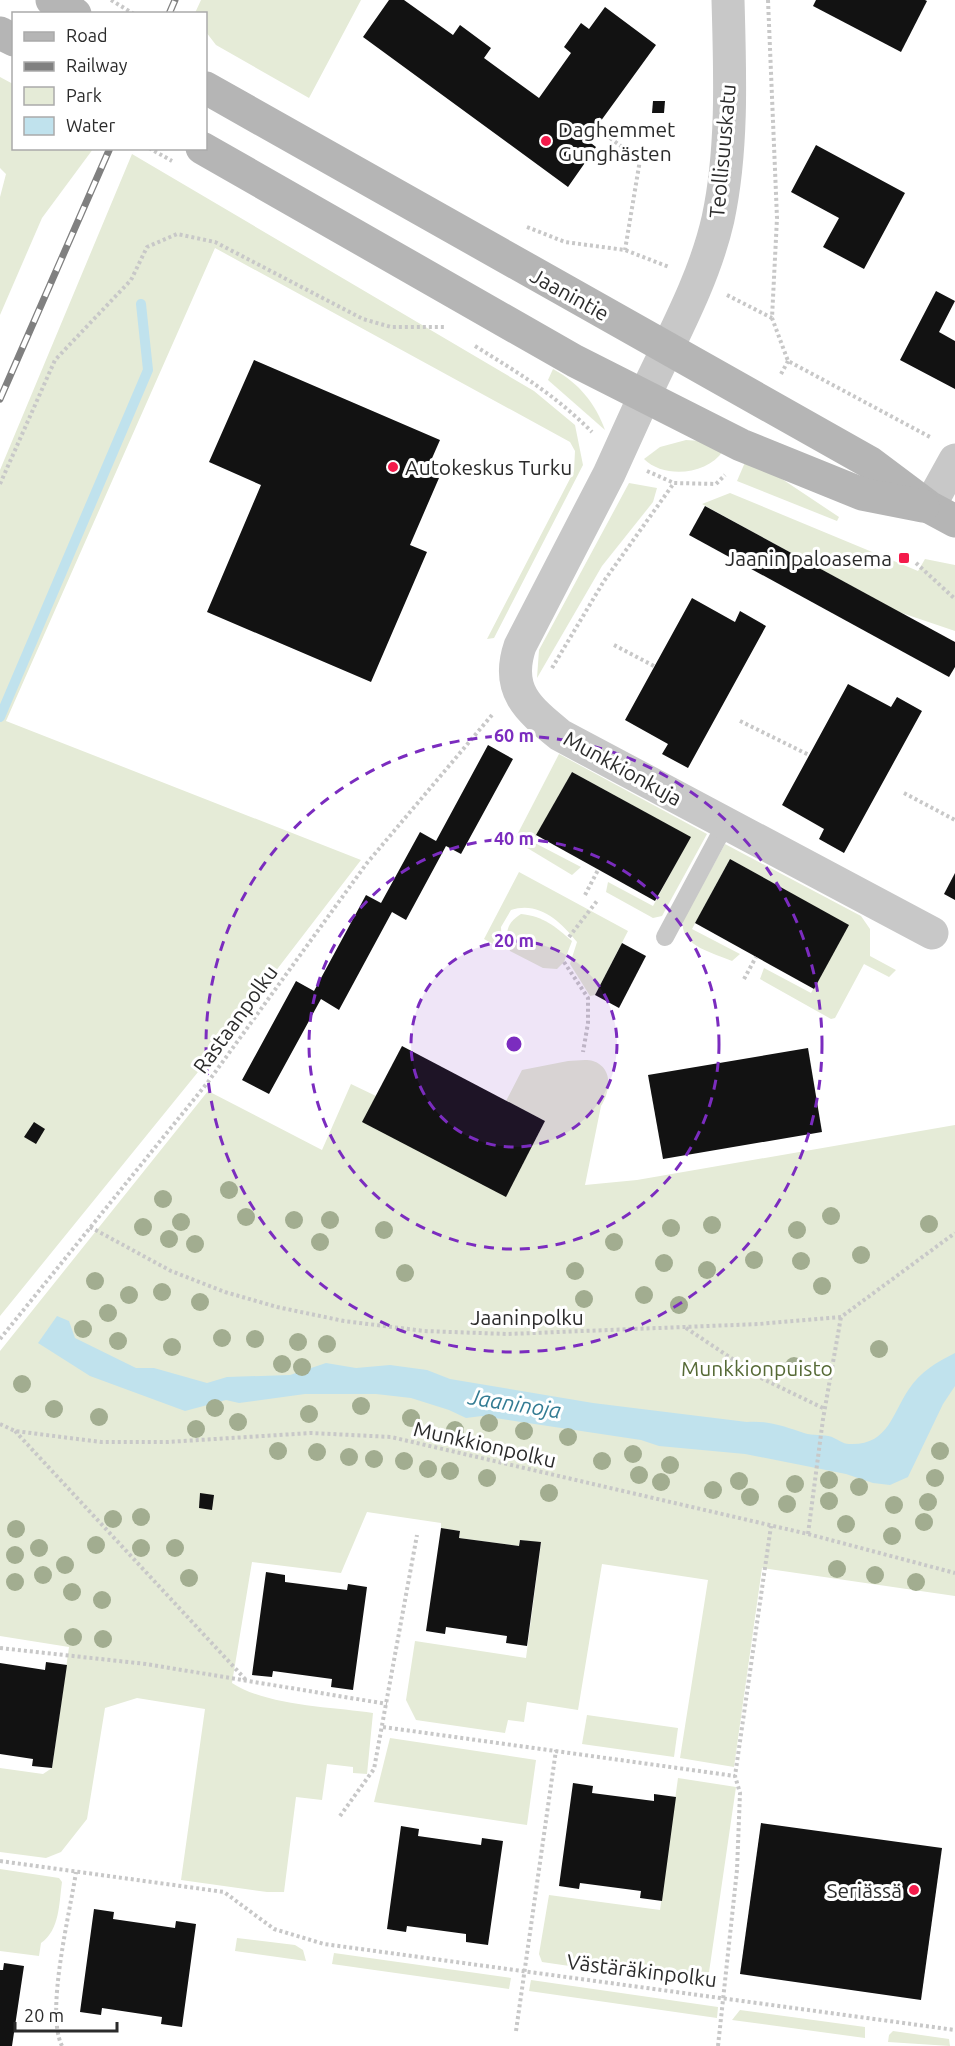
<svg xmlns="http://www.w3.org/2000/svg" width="955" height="2046" font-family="Ubuntu,sans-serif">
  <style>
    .green { fill: #e5ebd7 }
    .water { fill: #c0e2ed }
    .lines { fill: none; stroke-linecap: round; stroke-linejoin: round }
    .stream { stroke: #c0e2ed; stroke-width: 10 }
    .building { fill: #121212 }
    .path { stroke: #c8c8c8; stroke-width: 4; stroke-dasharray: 3 3; stroke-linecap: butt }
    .service { stroke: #c8c8c8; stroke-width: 18 }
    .minor { stroke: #c8c8c8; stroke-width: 33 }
    .tertiary { stroke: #c8c8c8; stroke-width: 33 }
    .secondary { stroke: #b5b5b5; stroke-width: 33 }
    .rail-casing { stroke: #808080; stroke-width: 7 }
    .rail { stroke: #fff; stroke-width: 4.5; stroke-dasharray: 14; stroke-linecap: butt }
    .tree { fill: #a2ad90 }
    .ring { fill: none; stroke: #7b2cbf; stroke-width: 3; stroke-dasharray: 10 8 }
    .poi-dot { fill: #f41b4b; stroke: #fff; stroke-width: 2 }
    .labels { text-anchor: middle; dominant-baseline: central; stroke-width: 6; stroke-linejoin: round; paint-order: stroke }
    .poi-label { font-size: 21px; fill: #2b2b2b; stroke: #fff; text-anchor: start }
    .street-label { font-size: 21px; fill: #2b2b2b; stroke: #fff }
    .park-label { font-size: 21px; fill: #566a36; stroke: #fff }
    .water-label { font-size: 22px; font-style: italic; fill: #337c93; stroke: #fff }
    .centre { fill: #7b2cbf; stroke: #fff; stroke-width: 3 }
    .ring-label { font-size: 18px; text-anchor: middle; font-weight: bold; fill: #7b2cbf; stroke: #fff; stroke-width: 6; stroke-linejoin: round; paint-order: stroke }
  </style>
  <rect width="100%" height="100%" fill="#fff"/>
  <!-- green -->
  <g class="green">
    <path d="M201,0H361L309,98L216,45L206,32V14L195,13Z"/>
    <path d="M0,77L13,84L14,148L93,149L42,218L0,315V197L6,174L0,168Z"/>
    <path d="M132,154L534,391L575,425L583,465L494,638L487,639L574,471L575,451L570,442L215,248L6,721L361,860L198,1072L0,1316V470Z"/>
    <path d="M553,369C579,383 595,403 605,430L548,380Z"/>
    <path d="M686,440L701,441L723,451C707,475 664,479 644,459L660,447Z"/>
    <path d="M746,460L773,473L839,517L837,521L737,481Z"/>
    <path d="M629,483L657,488L653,502L602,566L537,678L539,650Z"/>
    <path d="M730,493L918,571L925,559L955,565V631L899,612L702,504Z"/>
    <path d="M559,754L707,834L662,916L653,918L606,892L608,882L653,906L690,837L572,772L533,842L581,867L572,875L519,843L516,837Z"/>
    <path d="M725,844L861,916L870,929V956L896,970L889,977L864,964L835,1018L831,1019L760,979L764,968L811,993L848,925L730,859L692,929L740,954L732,961C712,952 679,946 683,920Z"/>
    <path d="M519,872L628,931L595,995L590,996L570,964L577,942C560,921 539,901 511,910L501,927L502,949L484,939Z"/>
    <path d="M521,914C543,916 556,927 572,941L564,962L557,969L543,968L510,951C505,934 505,924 521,914Z"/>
    <path d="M568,1061C575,1061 586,1059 593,1061C614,1068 610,1092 601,1106L585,1185L637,1180L955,1125V1596L762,1568L734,1767L680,1758L708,1580L602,1564L578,1710L527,1702L524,1722L508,1720L505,1733L416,1720L406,1700L415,1641L526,1658L541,1543L520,1540L519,1546L459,1538L460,1531L441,1528V1523L367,1512L341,1573L252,1562L232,1683C267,1706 332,1707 373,1713L367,1774L353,1773V1767L327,1764L322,1800L296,1797L284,1892H267L181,1880L205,1709L137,1698L105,1708L87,1819L61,1852L46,1858L0,1852V1768L43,1774L52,1768L69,1647L0,1636V1351L208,1091L322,1150L351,1084L376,1096L506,1196L545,1121L506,1101L522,1070Z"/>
    <path d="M587,1715L678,1728L674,1757L582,1744Z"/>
    <path d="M390,1738L536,1760L527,1825L374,1802Z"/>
    <path d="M678,1778L736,1787L707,1986L542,1962L539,1954L549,1895L660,1910Z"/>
    <path d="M0,1869L59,1878L62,1882C59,1903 60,1930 41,1943L39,1956L0,1951Z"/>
    <path d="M237,1938L295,1945L303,1950L306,1961L235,1951Z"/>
    <path d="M334,1953L511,1978L509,1989L332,1964Z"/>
    <path d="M531,1980L718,2007L717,2018L529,1991Z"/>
    <path d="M740,2010L865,2027V2038L732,2020Z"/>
    <path d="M893,2031L949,2039L950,2046L888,2042L889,2035Z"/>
  </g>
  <!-- water -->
  <path class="water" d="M57,1316L69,1321L75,1338L136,1368H154L207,1383L227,1377L290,1375L326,1363L356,1368L390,1365L427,1370L450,1379L593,1403L747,1422C768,1420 786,1427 804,1433C813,1436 823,1434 832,1437C837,1439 843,1444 849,1444C888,1446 892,1414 909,1389C920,1372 937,1362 955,1353V1386L943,1404L908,1477L890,1485L873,1483L846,1474L745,1454L659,1446L641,1440L482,1416L466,1418L449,1410L411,1398L376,1394H305L239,1403L226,1400L185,1411L90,1376L38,1343Z"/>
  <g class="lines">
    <!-- stream -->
    <path class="stream" d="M0,717L148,370L141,304"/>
  </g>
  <!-- building -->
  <g class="building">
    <path d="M389,0H404L453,35L460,25L491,48L484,58L539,98L571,53L564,47L581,23L589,29L605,7L656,45L587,140L596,147L568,187L363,37Z"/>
    <path d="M816,0H925L927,1L901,52L813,6Z"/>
    <path d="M653,101H665L664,113H652Z"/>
    <path d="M816,145L905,193L864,269L823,247L839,218L791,192Z"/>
    <path d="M936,291L955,301L939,332L955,341V389L900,360Z"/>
    <path d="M254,360L440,440L426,472L439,478L410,545L427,552L371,682L207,612L261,485L209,462Z"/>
    <path d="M705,506L955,642V667L949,677L689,535Z"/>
    <path d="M692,598L735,622L740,611L766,626L688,768L662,754L668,744L625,720Z"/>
    <path d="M848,684L891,707L897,697L922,711L844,853L819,839L824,829L782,805Z"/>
    <path d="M488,745L513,759L461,854L446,846L406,920L392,912L339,1010L321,999L269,1094L242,1080L296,981L314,991L366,895L381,903L420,832L436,841Z"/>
    <path d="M572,772L691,837L655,901L536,835Z"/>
    <path d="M730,859L849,925L814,989L695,923Z"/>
    <path d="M955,873V900L944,894Z"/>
    <path d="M622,943L646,956L619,1008L595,995Z"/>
    <path d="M402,1046L545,1121L506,1197L362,1122Z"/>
    <path d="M808,1048L822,1132L663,1159L648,1075Z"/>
    <path d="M34,1122L45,1129L36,1144L24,1137Z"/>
    <path d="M200,1493L214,1495L212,1510L199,1508Z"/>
    <path d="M441,1528L460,1531L459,1538L519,1546L520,1540L541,1542L527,1646L506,1643L507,1636L446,1627L445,1634L426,1631Z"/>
    <path d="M266,1572L285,1575V1582L347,1590L348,1584L367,1587L353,1690L331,1687L332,1679L273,1671L272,1677L252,1675Z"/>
    <path d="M46,1662L67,1665L52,1768L32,1766L33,1759L0,1754V1663L45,1670Z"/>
    <path d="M573,1783L593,1786L592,1793L654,1801V1794L676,1797L662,1901L640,1898L641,1891L580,1883L579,1889L559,1886Z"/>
    <path d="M761,1823L942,1848L921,2000L740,1974Z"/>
    <path d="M401,1826L419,1829L418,1836L481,1845L482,1838L503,1841L488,1945L466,1942V1934L407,1926L406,1932L387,1929Z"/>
    <path d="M94,1909L114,1912L113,1919L175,1928L176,1921L196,1924L182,2027L161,2024L162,2017L102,2008L101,2015L80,2012Z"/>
    <path d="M4,1963L24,1966L12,2046H0V1970H3Z"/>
  </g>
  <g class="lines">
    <!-- path -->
    <g class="path">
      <path d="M111,0L134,14"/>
      <path d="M768,0L777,218L772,318L788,361L930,437"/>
      <path d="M610,138L640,160L625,250"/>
      <path d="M149,148L172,161"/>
      <path d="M527,227L565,242L625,250L669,267"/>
      <path d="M727,295L772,318"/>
      <path d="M475,346C520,374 554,394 592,432"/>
      <path d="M781,374L788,361"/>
      <path d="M647,471L674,483"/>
      <path d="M0,484L55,360L131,280L147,247L177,234L215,242L363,319L391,327H444"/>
      <path d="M916,563L955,599"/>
      <path d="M614,645L654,666"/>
      <path d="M552,668L604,581L674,483L716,484L725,475"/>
      <path d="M740,721L809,755"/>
      <path d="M904,793L955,820"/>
      <path d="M585,895L598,870"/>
      <path d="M569,937L597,901"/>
      <path d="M564,962L588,998V1023L583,1052"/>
      <path d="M744,979L756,957"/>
      <path d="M90,1227L171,1271L225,1292L277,1307L344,1321L424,1331L508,1334L759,1324L841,1317L955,1233"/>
      <path d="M686,1328L761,1378L825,1409"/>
      <path d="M0,1339L208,1082L367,863L492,715"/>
      <path d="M0,1424L15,1431L101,1442H167L311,1433L391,1437L808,1534L955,1573"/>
      <path d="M15,1431L246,1680"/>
      <path d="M808,1534L823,1419L841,1317"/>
      <path d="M0,1648L146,1664L387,1704"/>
      <path d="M383,1727L735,1776"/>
      <path d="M340,1816L374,1769L417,1535"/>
      <path d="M0,1861L224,1892L274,1929L324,1944L955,2030"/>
      <path d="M516,2031L556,1750"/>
      <path d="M62,2046C45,2012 70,1913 76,1872"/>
      <path d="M718,2046L737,1870L740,1793L735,1776L771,1526"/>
    </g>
    <!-- service -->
    <path class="service" d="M665,937L726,823"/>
    <!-- minor -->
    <g class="minor">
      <path d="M644,397L609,474L520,646C505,690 528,709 560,735L932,933"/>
      <path d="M929,507L955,460"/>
    </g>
    <!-- tertiary -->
    <path class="tertiary" d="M644,397C671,339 704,281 718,219C733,149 730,72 728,0"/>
    <!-- secondary -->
    <g class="secondary">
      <path d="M52,0L75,14"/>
      <path d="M0,33L14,40"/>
      <path d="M206,88L869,462L929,507L955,521"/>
      <path d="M202,148L575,361L741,445L862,494L923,506"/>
    </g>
    <!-- rail casing -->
    <g class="rail-casing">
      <g id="rail">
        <path d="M169,14L175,0"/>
        <path d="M0,399L110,148"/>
      </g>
    </g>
    <!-- rail -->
    <use href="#rail" class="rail"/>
  </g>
  <!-- trees -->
  <g class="tree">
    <circle cx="229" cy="1190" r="9"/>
    <circle cx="163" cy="1199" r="9"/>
    <circle cx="831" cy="1216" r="9"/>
    <circle cx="246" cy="1217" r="9"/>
    <circle cx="294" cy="1220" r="9"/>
    <circle cx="330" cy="1220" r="9"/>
    <circle cx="181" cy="1222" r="9"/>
    <circle cx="929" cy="1224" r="9"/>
    <circle cx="712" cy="1225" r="9"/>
    <circle cx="143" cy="1227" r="9"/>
    <circle cx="671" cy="1228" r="9"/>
    <circle cx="384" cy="1230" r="9"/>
    <circle cx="797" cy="1230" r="9"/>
    <circle cx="169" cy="1239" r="9"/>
    <circle cx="320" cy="1242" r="9"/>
    <circle cx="614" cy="1242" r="9"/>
    <circle cx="195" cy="1244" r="9"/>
    <circle cx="861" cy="1255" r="9"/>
    <circle cx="754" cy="1260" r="9"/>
    <circle cx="801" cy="1261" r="9"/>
    <circle cx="664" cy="1263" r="9"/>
    <circle cx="707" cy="1270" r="9"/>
    <circle cx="575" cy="1271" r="9"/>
    <circle cx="405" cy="1273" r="9"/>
    <circle cx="95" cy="1281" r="9"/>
    <circle cx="822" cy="1286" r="9"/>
    <circle cx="162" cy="1292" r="9"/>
    <circle cx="129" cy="1295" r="9"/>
    <circle cx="644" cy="1295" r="9"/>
    <circle cx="584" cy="1299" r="9"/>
    <circle cx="200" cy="1302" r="9"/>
    <circle cx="679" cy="1305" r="9"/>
    <circle cx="108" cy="1313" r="9"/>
    <circle cx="83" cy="1329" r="9"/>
    <circle cx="222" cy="1338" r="9"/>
    <circle cx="255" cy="1339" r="9"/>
    <circle cx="118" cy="1341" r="9"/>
    <circle cx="298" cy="1342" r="9"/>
    <circle cx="327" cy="1344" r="9"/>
    <circle cx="172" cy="1347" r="9"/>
    <circle cx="879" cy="1349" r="9"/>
    <circle cx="282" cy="1364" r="9"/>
    <circle cx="794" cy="1366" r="9"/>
    <circle cx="302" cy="1367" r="9"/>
    <circle cx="22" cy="1384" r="9"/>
    <circle cx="361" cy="1406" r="9"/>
    <circle cx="215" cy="1408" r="9"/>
    <circle cx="54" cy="1409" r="9"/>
    <circle cx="309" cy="1414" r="9"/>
    <circle cx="99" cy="1417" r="9"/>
    <circle cx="411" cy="1418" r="9"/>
    <circle cx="238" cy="1422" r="9"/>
    <circle cx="489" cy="1423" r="9"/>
    <circle cx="196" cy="1429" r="9"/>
    <circle cx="455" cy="1430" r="9"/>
    <circle cx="524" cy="1431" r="9"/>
    <circle cx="568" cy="1437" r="9"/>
    <circle cx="278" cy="1451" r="9"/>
    <circle cx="940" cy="1451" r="9"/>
    <circle cx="317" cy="1452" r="9"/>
    <circle cx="633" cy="1454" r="9"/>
    <circle cx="349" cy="1457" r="9"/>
    <circle cx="374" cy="1459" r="9"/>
    <circle cx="404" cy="1461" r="9"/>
    <circle cx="602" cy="1461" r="9"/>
    <circle cx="670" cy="1465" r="9"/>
    <circle cx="428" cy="1469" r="9"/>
    <circle cx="450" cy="1471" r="9"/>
    <circle cx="639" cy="1475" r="9"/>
    <circle cx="487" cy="1478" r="9"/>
    <circle cx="935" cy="1478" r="9"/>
    <circle cx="829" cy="1480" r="9"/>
    <circle cx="739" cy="1481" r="9"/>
    <circle cx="661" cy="1482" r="9"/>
    <circle cx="795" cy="1484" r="9"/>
    <circle cx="859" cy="1487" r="9"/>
    <circle cx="713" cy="1490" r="9"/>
    <circle cx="549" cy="1493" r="9"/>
    <circle cx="750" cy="1497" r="9"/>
    <circle cx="829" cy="1501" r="9"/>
    <circle cx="928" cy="1502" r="9"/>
    <circle cx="787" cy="1504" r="9"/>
    <circle cx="894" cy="1505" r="9"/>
    <circle cx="141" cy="1517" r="9"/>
    <circle cx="113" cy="1519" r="9"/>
    <circle cx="924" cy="1522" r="9"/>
    <circle cx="846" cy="1524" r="9"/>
    <circle cx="16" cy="1529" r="9"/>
    <circle cx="892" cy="1536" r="9"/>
    <circle cx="96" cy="1545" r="9"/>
    <circle cx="39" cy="1548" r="9"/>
    <circle cx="141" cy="1548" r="9"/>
    <circle cx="175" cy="1548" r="9"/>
    <circle cx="15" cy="1555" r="9"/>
    <circle cx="65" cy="1565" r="9"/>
    <circle cx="837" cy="1569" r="9"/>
    <circle cx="43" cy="1575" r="9"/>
    <circle cx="875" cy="1575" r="9"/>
    <circle cx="189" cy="1578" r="9"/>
    <circle cx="15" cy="1582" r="9"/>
    <circle cx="916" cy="1582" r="9"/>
    <circle cx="72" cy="1592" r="9"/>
    <circle cx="102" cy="1600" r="9"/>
    <circle cx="73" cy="1637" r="9"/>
    <circle cx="103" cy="1639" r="9"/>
  </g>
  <!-- distance rings -->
  <circle cx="514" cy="1044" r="103" fill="#7b2cbf" fill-opacity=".12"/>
  <g class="ring">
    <circle cx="514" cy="1044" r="103"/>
    <circle cx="514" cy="1044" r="205"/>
    <circle cx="514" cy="1044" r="308"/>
  </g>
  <!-- markers -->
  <g class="poi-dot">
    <circle cx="546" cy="141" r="6"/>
    <circle cx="393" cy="467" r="6"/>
    <rect x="898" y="552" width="12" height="12" rx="3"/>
    <circle cx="914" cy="1890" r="6"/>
  </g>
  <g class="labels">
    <!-- poi labels -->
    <g class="poi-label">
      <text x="558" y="129">Daghemmet<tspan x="558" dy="24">Gunghästen</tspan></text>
      <text x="405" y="467">Autokeskus Turku</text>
      <text x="892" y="558" text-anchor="end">Jaanin paloasema</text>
      <text x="902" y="1890" text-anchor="end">Seriässä</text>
    </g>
    <!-- street labels -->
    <g class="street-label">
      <text transform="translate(722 151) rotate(-85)">Teollisuuskatu</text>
      <text transform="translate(570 294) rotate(29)">Jaanintie</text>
      <text transform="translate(623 768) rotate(29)">Munkkionkuja</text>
      <text transform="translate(235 1019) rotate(-54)">Rastaanpolku</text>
      <text x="527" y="1317">Jaaninpolku</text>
      <text transform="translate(485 1444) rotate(13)">Munkkionpolku</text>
      <text transform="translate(642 1970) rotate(7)">Västäräkinpolku</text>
    </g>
    <!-- park labels -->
    <g class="park-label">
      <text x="757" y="1368">Munkkionpuisto</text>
    </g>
    <!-- water labels -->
    <g class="water-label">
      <text transform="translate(515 1403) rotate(9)">Jaaninoja</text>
    </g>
  </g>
  <circle cx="514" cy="1044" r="9" class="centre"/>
  <g class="ring-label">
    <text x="514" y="742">60 m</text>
    <text x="514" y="845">40 m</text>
    <text x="514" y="947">20 m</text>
  </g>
  <!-- legend -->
  <rect x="12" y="12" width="195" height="138" fill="#ffffff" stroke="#aaaaaa" stroke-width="1.5"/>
  <rect x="24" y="32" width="30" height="9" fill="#b5b5b5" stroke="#aaaaaa" stroke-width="1.5"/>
  <text x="66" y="42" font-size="18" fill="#2b2b2b">Road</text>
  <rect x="24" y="62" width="30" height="9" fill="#808080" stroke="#aaaaaa" stroke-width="1.5"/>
  <text x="66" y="72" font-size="18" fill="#2b2b2b">Railway</text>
  <rect x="24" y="87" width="30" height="18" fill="#e5ebd7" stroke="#aaaaaa" stroke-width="1.5"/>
  <text x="66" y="102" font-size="18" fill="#2b2b2b">Park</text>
  <rect x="24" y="117" width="30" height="18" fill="#c0e2ed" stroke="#aaaaaa" stroke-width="1.5"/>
  <text x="66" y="132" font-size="18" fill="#2b2b2b">Water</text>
  <!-- scale -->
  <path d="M15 2022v9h102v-9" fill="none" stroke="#2b2b2b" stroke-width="3"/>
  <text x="24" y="2022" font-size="18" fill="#2b2b2b" stroke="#ffffff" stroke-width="4.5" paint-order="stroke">20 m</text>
</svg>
